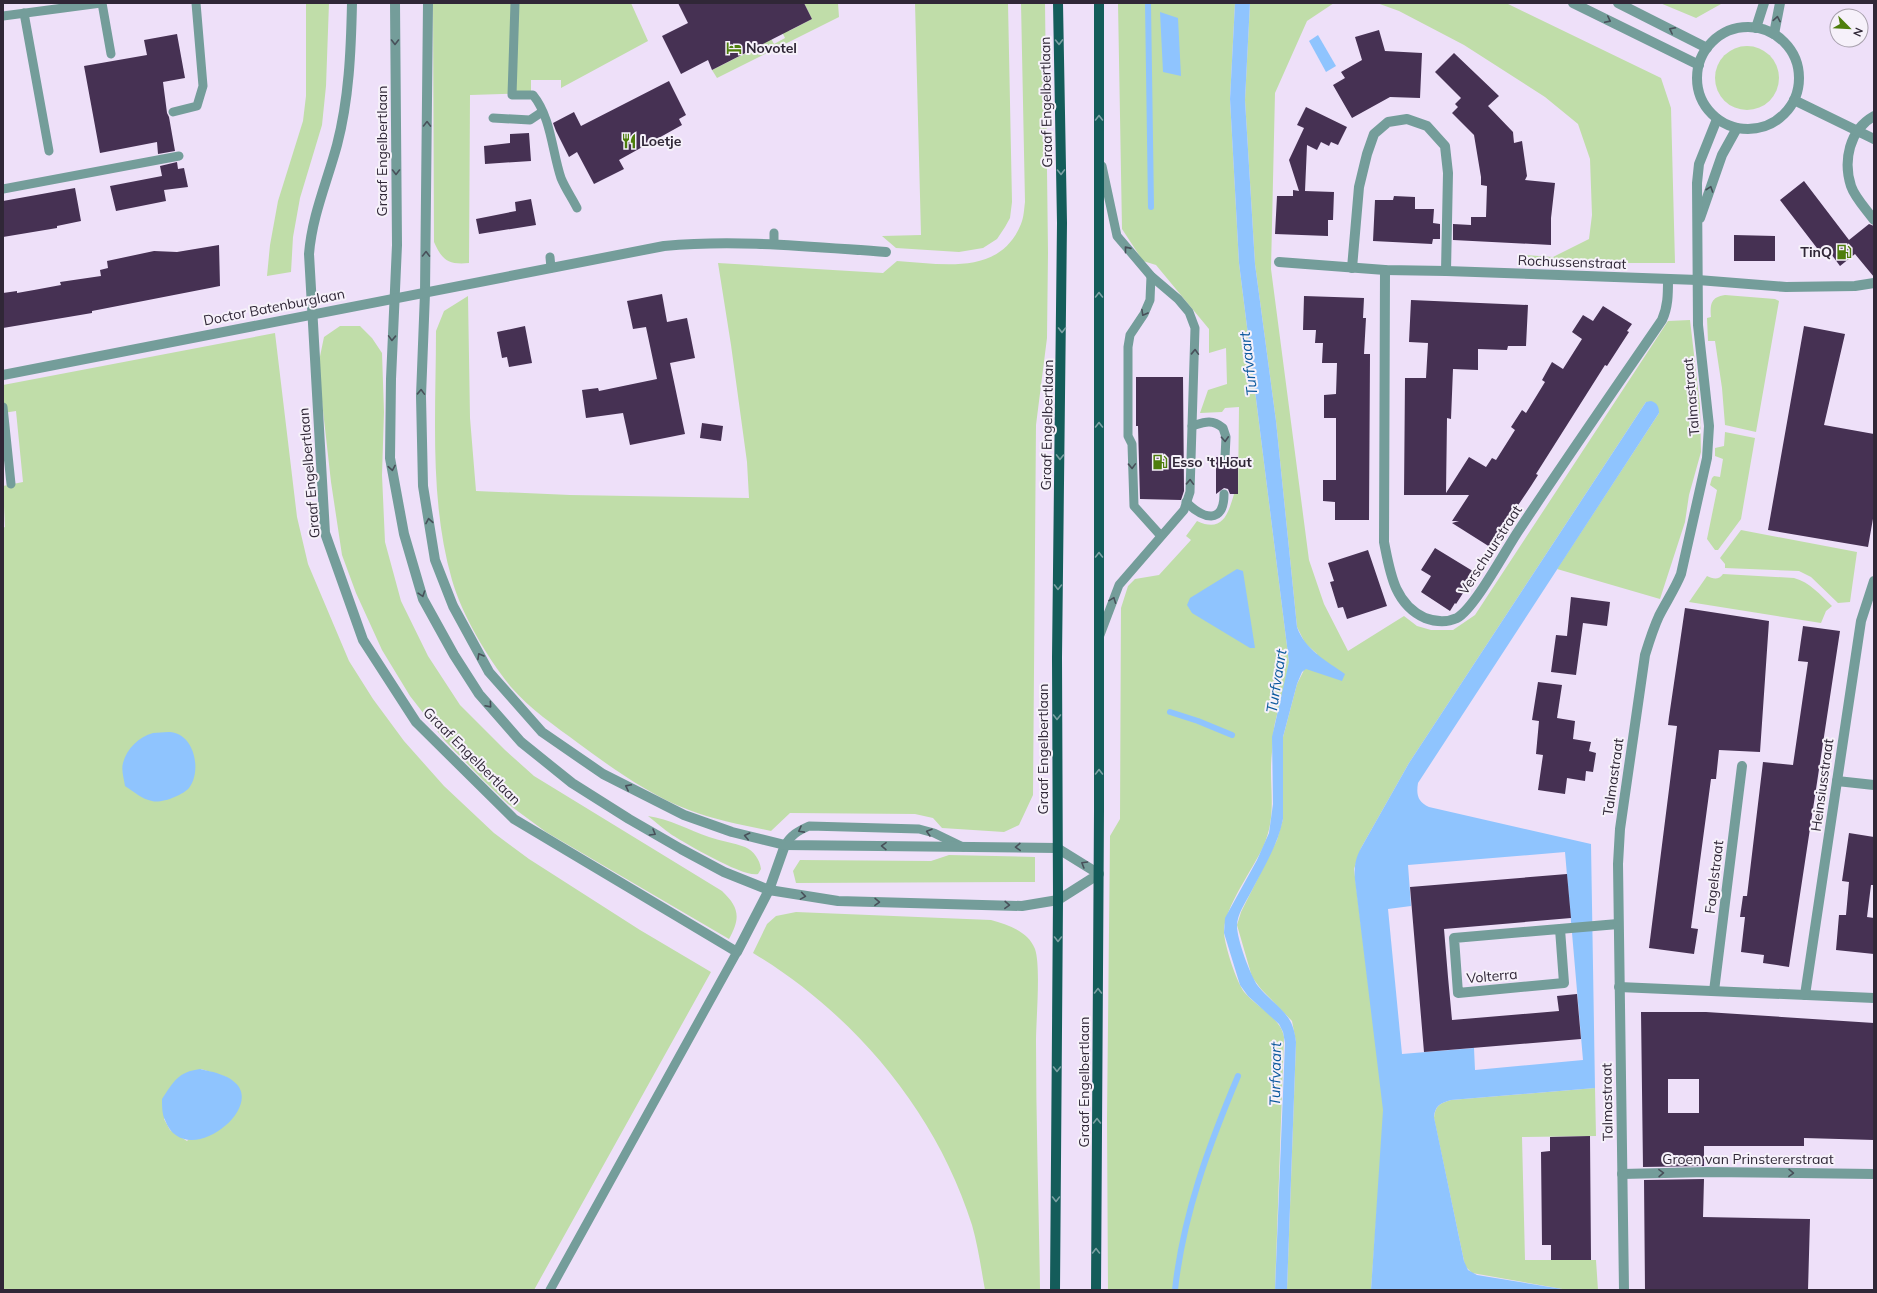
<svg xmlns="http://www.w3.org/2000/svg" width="1877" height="1293" font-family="Mulish,sans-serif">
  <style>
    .green { fill: #c0dda9; fill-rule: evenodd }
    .water { fill: #8fc4fe; fill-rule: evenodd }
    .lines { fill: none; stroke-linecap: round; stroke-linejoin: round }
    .stream { stroke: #8fc4fe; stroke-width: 6 }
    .building { fill: #463153; fill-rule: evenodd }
    .service { stroke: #749d9a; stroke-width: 9 }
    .minor { stroke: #749d9a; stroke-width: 10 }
    .tertiary { stroke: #749d9a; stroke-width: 10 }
    .primary { stroke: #145c5a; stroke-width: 10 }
    .oneway { stroke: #48505a }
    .oneway2 { stroke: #7a9fa2 }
    .labels { text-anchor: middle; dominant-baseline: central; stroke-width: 4; stroke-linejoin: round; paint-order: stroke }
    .poi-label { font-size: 14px; font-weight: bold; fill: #302737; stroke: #f6f1fa; text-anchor: start }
    .street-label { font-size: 14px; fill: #302737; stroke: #f6f1fa }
    .water-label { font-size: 15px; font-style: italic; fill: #0b599d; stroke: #f6f1fa }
  </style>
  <rect width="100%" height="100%" fill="#eee0f9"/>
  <!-- green -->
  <g class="green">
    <path d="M306,3H329L326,86L322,125L300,198L293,237L291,272L267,276L270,245L278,201L303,121L306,96Z"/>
    <path d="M433,3H631L648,41L561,88V80H531V93L470,95L469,263C448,265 442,260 434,242Z"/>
    <path d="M804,3H838L839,17L717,78L712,70L764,44L754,24L761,20L774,44L785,38L773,14L789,31L812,19Z"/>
    <path d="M915,3H1008L1012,202L1010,218L1005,227L997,239L983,248L959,252L896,248L882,236L921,235Z"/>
    <path d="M1021,3H1045L1048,253L1047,338L1036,425L1033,795L1019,825L1004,832L942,828L933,818L915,814L790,813L771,831C743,825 715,820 689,810C649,795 612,768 578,743C555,726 530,709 511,687C488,659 462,615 452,580C429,500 436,413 436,331L444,311L468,296L470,418L476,491L570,495L749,498L747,462L731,345L718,263L883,273L897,261C943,264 1000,276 1021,224C1024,217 1024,209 1025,202Z"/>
    <path d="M1118,3H1235L1230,99L1239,263L1289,662C1287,682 1280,700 1276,719C1273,729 1273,741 1272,752C1268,785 1278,812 1264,845C1254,868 1223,909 1224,933C1225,946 1236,982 1245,993C1257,1007 1281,1018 1284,1037L1275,1290H1108L1107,1119L1110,836L1120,819L1121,608L1128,586L1135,579L1159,575L1191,540L1186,536L1197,521C1222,533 1228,515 1234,494H1238L1239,407L1225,408L1222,412L1200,413L1208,390L1227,384L1226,348L1209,353V329L1156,265L1143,261L1122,229Z"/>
    <path d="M1250,3H1334L1307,21L1275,93L1271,269L1309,560L1324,604L1348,651L1404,616L1417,626L1431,630H1453L1475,615L1668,321L1690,320L1700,406L1701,452L1689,495L1685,522L1660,599L1557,569L1659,413L1646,402L1409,763L1361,848L1354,869L1383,1101V1128L1371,1290H1287L1296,1042L1292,1021L1261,989L1252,977L1237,925L1241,912L1277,840L1283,819V737L1297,684L1304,670L1317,654L1305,643L1297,627L1276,421L1255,264L1245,100Z"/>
    <path d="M1377,3H1506L1661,78L1671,108L1675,263H1525V255L1553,257L1589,239L1592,215L1590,159L1578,124L1545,97L1464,45L1399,11Z"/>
    <path d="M1660,3H1726L1721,4L1696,18Z"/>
    <circle cx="1747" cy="78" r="32"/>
    <path d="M1725,295L1775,299L1779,301L1756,432L1725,425L1722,388L1715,341H1708L1707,318L1711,317C1710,304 1711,297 1725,295Z"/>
    <path d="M340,326H360L372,338L382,353L384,412L382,475L385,542L401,601L428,656L460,705L505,750L534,776L722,891C739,907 741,918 729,939L546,832L508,804L483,780L445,741L410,696L382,650L356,593L342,555L331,482L318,366L324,337Z"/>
    <path d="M275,333L297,517L308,564L349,661L373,699L404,741L444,786L494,833L529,859L640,930L711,972L534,1290H3V528L5,527L3,486L23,482L16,411L3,413V385ZM201,1069L226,1077L239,1088L187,1141L170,1130L164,1119Z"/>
    <path d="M1725,432L1755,438L1741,519L1718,550H1715L1707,539L1717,490L1710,485L1712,478L1714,476L1720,477L1723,459L1715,456V448L1724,446Z"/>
    <path d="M1741,530L1857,552L1850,602L1838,603L1811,577L1799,571L1725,568V564L1720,558Z"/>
    <path d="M1723,574L1794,578C1810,582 1820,595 1832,606L1826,611L1821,623L1689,602L1707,576C1713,579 1719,580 1723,574Z"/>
    <path d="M648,816C669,819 689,830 709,837C721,841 734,843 745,847C754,851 760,860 761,869L758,874C744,878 687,844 672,835C663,829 656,822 648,816Z"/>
    <path d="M949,855L1035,857V882L796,883L793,871L800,860L931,861Z"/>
    <path d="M796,912L991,920C1008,925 1028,931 1035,949C1041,966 1036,1020 1036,1041C1036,1124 1039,1207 1040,1290H985C981,1268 978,1246 972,1225C936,1111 854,1014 753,953L767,924L776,916Z"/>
    <path d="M1595,1088L1596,1136L1522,1137L1525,1260H1596L1598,1290H1568L1472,1273L1465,1266L1464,1261L1434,1118C1435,1106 1440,1103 1451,1100Z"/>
  </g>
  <!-- water -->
  <g class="water">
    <path d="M1235,3H1250L1245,100L1255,264L1276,421L1297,627C1305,650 1327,661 1345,674L1342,681L1306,669L1302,672L1297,684L1283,737V819C1278,845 1263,869 1251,892C1246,902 1237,914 1237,926C1237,939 1250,975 1258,986C1276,1008 1293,1011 1296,1042L1287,1290H1275L1285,1043L1283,1032L1279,1024L1248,996L1240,985L1224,933L1225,918L1257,860L1269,833L1273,804L1272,737L1289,662L1239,263L1230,99Z"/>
    <path d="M1160,12L1178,18L1181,76L1163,72Z"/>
    <path d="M1318,35L1336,66L1326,72L1309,41Z"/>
    <path d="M1651,401C1657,403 1659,406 1659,413L1418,783C1416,795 1418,802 1429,807L1591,844L1595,1088L1451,1100C1440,1103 1435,1106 1434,1117L1464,1261L1468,1270L1477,1275L1568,1290H1371L1383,1110L1355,880C1354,868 1355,859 1361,848L1409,763L1646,402ZM1565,852L1583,1060L1475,1070L1474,1048L1402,1054L1388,909L1411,906L1408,865Z"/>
    <path d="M1237,569L1243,571L1255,648H1250L1192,613L1187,605L1190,598Z"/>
    <path d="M153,733C160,733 169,731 175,733C196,739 201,773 189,788C183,795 161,804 152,801C142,799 134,792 125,786C124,779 121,770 123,763C127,748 139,737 153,733Z"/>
    <path d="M200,1069C213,1072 231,1075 239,1087C257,1116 183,1169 165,1120C162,1114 162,1106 162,1099C174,1081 178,1072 200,1069Z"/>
  </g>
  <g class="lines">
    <!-- stream -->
    <g class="stream">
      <path d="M1148,3L1151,207"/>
      <path d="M1170,712L1198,721L1232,735"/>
      <path d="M1175,1290C1183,1215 1209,1145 1238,1076"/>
    </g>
  </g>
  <!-- building -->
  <g class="building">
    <path d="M678,3H804L812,19L712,70L708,60L681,74L662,36L688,23Z"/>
    <path d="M1379,30L1385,51L1422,53L1420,98L1390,97L1352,118L1333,85L1345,78L1341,72L1362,60L1355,37Z"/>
    <path d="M177,34L185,78L163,82L167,113L169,117L175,151L158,154L157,142L100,153L84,66L147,55L144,40Z"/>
    <path d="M1454,53L1499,96L1488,106L1513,132L1514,143L1522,141L1527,176L1525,180L1555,183L1551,218V245L1453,240V224L1471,225V217H1486L1487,186L1481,185V177L1474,135L1452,113L1458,107L1455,104L1461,98L1435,72Z"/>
    <path d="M669,81L686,115L679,119L682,125L619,160L624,169L594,184L577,152L569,157L556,131L553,123L574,112L581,126Z"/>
    <path d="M1306,107L1347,127L1338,145L1331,142L1329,146L1321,142L1317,150L1307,145L1305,191L1334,192L1333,220H1328V236L1275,234L1277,196H1293V190L1299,191L1289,160L1304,128L1297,125Z"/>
    <path d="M529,133L531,161L485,164L484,146L510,143V134Z"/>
    <path d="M177,162L178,169L184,168L188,187L164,190L166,201L116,211L110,186L162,176L160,166Z"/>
    <path d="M1804,181L1849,240L1869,224L1874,226V277L1855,254L1840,266L1826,247L1820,252L1780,200Z"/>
    <path d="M75,188L81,221L57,226V228L3,237V201Z"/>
    <path d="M1394,196L1415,197V209H1434L1433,223L1440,224V239H1433L1432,244L1373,241L1375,200H1393Z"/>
    <path d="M531,199L536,225L479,234L476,219L516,211L515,202Z"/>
    <path d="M1734,235L1775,236V261H1734Z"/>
    <path d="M219,245L220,286L92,311V313L3,328V293L17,291V293L34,290L61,285L60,282L101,276L100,270L108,268L107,261L154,251L177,252Z"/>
    <path d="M662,294L667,322L687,318L695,358L670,363L685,434L630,445L623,413L586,418L582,390L598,388L599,391L657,379L646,327L633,329L627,301Z"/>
    <path d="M1304,296L1364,298L1363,318H1366L1364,354H1370L1369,520H1335V502L1323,501V480H1336V418H1324V395L1336,394L1337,363H1322L1323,343H1315L1316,330H1303Z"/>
    <path d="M1411,300L1528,305L1526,346H1508L1507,350L1478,349V370L1453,369L1451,419L1447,418L1446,493L1469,457L1486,467L1492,458L1496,460L1515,430L1511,427L1522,410L1526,413L1545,382L1542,380L1552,362L1563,369L1582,339L1572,332L1583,315L1593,321L1603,306L1632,324L1627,331L1629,332L1607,366L1605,365L1536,474L1538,475L1531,486L1490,547L1452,523L1459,521H1452L1469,495H1404L1405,378H1426L1428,343L1409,342Z"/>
    <path d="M525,326L532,363L509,367L507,357L502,358L497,332Z"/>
    <path d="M1804,326L1845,334L1824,425L1874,434V513L1868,547L1768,530Z"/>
    <path d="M1136,377H1183L1184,491L1181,500L1140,499L1138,426H1136Z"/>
    <path d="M702,423L723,426L721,441L700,438Z"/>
    <path d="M1216,457H1219L1221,462L1225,463L1230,461L1231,457H1238V494H1230L1228,489L1224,488L1216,494Z"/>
    <path d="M1435,548L1476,573L1456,604L1455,603L1450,611L1421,592L1431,576L1421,570Z"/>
    <path d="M1368,550L1387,606L1347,619L1343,607L1338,608L1330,582L1334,581L1328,563Z"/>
    <path d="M1571,597L1610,602L1607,626L1583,623L1576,675L1551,672L1556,635L1567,636Z"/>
    <path d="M1685,608L1769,621L1760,752L1719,750L1716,779H1711L1691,928L1698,929L1694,954L1649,948L1677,726L1668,725L1669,717Z"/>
    <path d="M1803,626L1840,631L1789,967L1763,963L1764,955L1741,952L1745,917H1740L1743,896H1747L1763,762L1793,765L1808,662L1798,661Z"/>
    <path d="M1538,682L1562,685L1557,718L1575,721L1573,739L1591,742L1589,751L1596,753L1593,772L1586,771L1585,781L1567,778L1565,794L1538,790L1543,755L1536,754L1539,721L1532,720Z"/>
    <path d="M1849,833L1874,837V885H1871L1867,917L1874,918V954L1836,950L1839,915H1846L1849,882L1842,881Z"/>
    <path d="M1567,874L1571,918L1444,929L1448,977L1452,1020L1559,1011L1557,996L1577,994L1581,1039L1424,1052L1410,887Z"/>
    <path d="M1641,1012H1706L1874,1023V1140L1804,1138V1146H1704V1166L1643,1167ZM1668,1079H1699V1113H1668Z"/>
    <path d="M1590,1136L1591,1260H1551V1245H1542L1541,1152L1550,1151V1137Z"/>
    <path d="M1704,1179L1703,1217L1810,1219L1808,1290H1645L1644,1180Z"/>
  </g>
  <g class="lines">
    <!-- service -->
    <g class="service">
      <path d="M102,3L111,54"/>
      <path d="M515,3L512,95H533C551,117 552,151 561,178C565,188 572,198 577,208"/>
      <path d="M24,13L49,151"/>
      <path d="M3,16L101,3"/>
      <path d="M173,112L197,106L203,86L196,3"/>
      <path d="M493,118L530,120L542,112"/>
      <path d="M3,189L179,156"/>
      <path d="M774,233V244"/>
      <path d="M550,257L551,268"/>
      <path d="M1151,276L1150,300L1144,314L1130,335L1128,347V436L1132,444L1134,506L1161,536"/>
      <path d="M3,407L11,484"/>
      <path d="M1192,426C1205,422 1212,419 1223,428L1226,437L1225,457"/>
      <path d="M1186,502C1203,519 1224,525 1224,494"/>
      <path d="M1100,635L1119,585L1184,510L1190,492L1195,328L1189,312L1178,299L1151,276L1117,236L1102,166"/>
      <path d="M785,845C791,835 798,831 809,826L919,829L934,833L963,847"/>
      <path d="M550,1290L737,952"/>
    </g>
    <!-- minor -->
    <g class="minor">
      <path d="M352,3C351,51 349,99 337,145C327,182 312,216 309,254L325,533L363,640L416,722L514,819L737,952L769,890L785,845"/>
      <path d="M395,3L397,245L391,379L390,458L404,534L423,599L454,655L479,694L521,742L572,783L629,819L681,849L724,872L769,890L838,901L1022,906L1058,900L1099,874L1057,848L785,845L732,832L684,815L603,774L542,732L489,672L453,606L435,560L423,486L421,396L425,293L428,3"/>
      <path d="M1874,116C1849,130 1843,161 1851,186C1855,198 1867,210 1874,220"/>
      <path d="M1700,218L1722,155L1737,128"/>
      <path d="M1279,262L1385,270L1446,271L1698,280L1786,287L1855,286L1874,283"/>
      <path d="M1352,268L1359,187L1367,154L1374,134L1388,122L1407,119L1427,126L1445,146L1448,173L1446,271"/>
      <path d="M1385,270L1384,542C1390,572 1394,604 1425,618C1436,622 1446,623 1457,618C1475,608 1506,549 1519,530C1566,459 1614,390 1662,320C1668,307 1668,294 1668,280"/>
      <path d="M3,375L664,246C738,239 812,247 886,252"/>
      <path d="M1837,781L1874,785"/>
      <path d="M1560,929L1564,983L1458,993L1454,938L1618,924"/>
      <path d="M1619,987L1874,998"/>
      <path d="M1714,991L1742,766"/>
      <path d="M1805,995L1861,621L1874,581"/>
      <path d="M1622,1174L1707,1172L1874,1174"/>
      <path d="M1624,1290L1618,864L1620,829L1645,655C1649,642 1653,629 1659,616C1666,602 1675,589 1681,574L1707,458L1709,426L1698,325L1697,183L1699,164L1717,119"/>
    </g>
    <!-- tertiary -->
    <g class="tertiary">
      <path d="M1573,3L1699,65"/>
      <path d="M1618,3L1707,48"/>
      <circle cx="1748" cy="78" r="51"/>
      <path d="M1756,28L1764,3"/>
      <path d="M1774,34L1780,3"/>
      <path d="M1794,100L1874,139"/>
    </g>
    <!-- primary -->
    <g class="primary">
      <path d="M1055,1290L1058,900L1057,658L1062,223L1058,3"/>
      <path d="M1096,1290L1099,811V3"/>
    </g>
  </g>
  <!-- one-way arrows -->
  <defs><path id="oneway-chevron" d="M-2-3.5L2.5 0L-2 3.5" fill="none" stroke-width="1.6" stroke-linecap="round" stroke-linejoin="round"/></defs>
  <g class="oneway">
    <use href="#oneway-chevron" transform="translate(1777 19) rotate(-80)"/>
    <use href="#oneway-chevron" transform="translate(1608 20) rotate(26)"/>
    <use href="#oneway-chevron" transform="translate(1672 30) rotate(-153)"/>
    <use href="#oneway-chevron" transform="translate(395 42) rotate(90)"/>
    <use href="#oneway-chevron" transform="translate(427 124) rotate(-89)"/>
    <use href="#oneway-chevron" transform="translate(396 172) rotate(90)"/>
    <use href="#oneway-chevron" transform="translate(1710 189) rotate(-71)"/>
    <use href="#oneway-chevron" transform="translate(1127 249) rotate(-129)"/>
    <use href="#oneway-chevron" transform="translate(426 254) rotate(-89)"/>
    <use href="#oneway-chevron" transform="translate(1144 313) rotate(119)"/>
    <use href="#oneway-chevron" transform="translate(392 338) rotate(92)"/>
    <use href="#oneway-chevron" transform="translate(1195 352) rotate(-88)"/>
    <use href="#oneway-chevron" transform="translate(421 392) rotate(-88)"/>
    <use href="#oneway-chevron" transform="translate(1225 439) rotate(87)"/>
    <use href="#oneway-chevron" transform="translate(1132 466) rotate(88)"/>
    <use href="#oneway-chevron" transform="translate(392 468) rotate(80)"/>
    <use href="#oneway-chevron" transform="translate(1190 482) rotate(-88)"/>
    <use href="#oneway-chevron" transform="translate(429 521) rotate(-100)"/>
    <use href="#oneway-chevron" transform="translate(422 594) rotate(72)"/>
    <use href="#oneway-chevron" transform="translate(1113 600) rotate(-69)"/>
    <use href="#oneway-chevron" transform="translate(480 656) rotate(-119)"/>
    <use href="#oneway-chevron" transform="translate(489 705) rotate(49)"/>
    <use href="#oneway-chevron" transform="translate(628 787) rotate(-153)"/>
    <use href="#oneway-chevron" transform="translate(801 830) rotate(152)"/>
    <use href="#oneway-chevron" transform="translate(929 832) rotate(-164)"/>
    <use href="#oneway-chevron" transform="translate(653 833) rotate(30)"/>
    <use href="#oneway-chevron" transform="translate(747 836) rotate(-167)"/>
    <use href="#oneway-chevron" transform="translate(884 846) rotate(-179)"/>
    <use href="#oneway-chevron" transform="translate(1018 847) rotate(178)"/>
    <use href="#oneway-chevron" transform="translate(1084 864) rotate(-149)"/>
    <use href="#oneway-chevron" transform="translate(803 896) rotate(9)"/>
    <use href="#oneway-chevron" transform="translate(877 902) rotate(1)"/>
    <use href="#oneway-chevron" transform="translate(1007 905) rotate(2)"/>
    <use href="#oneway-chevron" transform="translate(1661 1173) rotate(-1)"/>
    <use href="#oneway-chevron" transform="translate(1791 1173) rotate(1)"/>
  </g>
  <g class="oneway2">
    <use href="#oneway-chevron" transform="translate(1059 42) rotate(89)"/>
    <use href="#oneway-chevron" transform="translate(1099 118) rotate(-90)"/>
    <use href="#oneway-chevron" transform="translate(1061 172) rotate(89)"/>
    <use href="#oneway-chevron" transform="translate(1099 295) rotate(-90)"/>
    <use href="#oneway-chevron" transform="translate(1062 330) rotate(90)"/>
    <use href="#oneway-chevron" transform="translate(1099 425) rotate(-90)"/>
    <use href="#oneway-chevron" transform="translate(1060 457) rotate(91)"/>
    <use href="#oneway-chevron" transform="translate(1099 555) rotate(-90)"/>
    <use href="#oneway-chevron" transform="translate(1058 587) rotate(91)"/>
    <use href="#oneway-chevron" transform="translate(1057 717) rotate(90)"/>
    <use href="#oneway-chevron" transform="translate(1099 772) rotate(-90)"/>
    <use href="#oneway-chevron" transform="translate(1058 939) rotate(90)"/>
    <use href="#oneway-chevron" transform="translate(1098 991) rotate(-90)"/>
    <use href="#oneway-chevron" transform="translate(1057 1069) rotate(90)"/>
    <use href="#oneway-chevron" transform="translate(1097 1121) rotate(-90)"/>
    <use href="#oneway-chevron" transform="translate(1056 1199) rotate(90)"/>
    <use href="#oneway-chevron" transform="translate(1096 1251) rotate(-90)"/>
  </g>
  <!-- icons -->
  <defs>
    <g id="hotel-bare" transform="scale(1.2)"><path d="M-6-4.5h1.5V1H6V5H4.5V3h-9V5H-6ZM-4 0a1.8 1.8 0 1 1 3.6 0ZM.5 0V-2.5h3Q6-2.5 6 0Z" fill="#4e7e0c" stroke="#f6f1fa" stroke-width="2.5" paint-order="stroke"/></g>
    <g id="restaurant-bare" transform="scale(1.2)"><path d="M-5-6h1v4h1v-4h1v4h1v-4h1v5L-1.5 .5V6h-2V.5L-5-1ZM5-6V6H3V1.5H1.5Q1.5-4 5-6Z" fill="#4e7e0c" stroke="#f6f1fa" stroke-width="2.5" paint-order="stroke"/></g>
    <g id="fuel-bare" transform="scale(1.2)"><path d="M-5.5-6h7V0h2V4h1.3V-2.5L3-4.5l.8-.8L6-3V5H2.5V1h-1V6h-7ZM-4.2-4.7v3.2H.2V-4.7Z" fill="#4e7e0c" stroke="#f6f1fa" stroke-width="2.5" paint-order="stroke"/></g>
  </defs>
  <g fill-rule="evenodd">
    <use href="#hotel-bare" x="734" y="48"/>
    <use href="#restaurant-bare" x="629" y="141"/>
    <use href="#fuel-bare" x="1844" y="252"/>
    <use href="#fuel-bare" x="1160" y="462"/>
  </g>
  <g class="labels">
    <!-- poi labels -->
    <g class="poi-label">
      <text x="746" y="48">Novotel</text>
      <text x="641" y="141">Loetje</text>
      <text x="1832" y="252" text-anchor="end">TinQ</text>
      <text x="1172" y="462">Esso 't Hout</text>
    </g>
    <!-- street labels -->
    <g class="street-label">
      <text transform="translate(1046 102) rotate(-91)">Graaf Engelbertlaan</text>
      <text transform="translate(382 151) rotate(-90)">Graaf Engelbertlaan</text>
      <text transform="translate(1572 262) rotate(2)">Rochussenstraat</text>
      <text transform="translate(274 307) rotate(-11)">Doctor Batenburglaan</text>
      <text transform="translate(1691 397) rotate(-95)">Talmastraat</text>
      <text transform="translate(1047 425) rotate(-89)">Graaf Engelbertlaan</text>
      <text transform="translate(309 473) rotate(-95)">Graaf Engelbertlaan</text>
      <text transform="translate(1490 550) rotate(-57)">Verschuurstraat</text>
      <text transform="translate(1043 749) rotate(-90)">Graaf Engelbertlaan</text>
      <text transform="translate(472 756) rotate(45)">Graaf Engelbertlaan</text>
      <text transform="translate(1613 777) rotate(-82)">Talmastraat</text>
      <text transform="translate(1822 785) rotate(-82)">Heinsiusstraat</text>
      <text transform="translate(1714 877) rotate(-83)">Fagelstraat</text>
      <text transform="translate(1492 976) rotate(-5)">Volterra</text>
      <text transform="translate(1084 1082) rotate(-90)">Graaf Engelbertlaan</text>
      <text transform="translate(1607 1102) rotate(-91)">Talmastraat</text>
      <text x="1748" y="1159">Groen van Prinstererstraat</text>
    </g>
    <!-- water labels -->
    <g class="water-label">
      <text transform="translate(1248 364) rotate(-97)">Turfvaart</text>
      <text transform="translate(1276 681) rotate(-81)">Turfvaart</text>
      <text transform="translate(1275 1074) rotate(-89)">Turfvaart</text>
    </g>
  </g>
  <!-- border -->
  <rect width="1877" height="1293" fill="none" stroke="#302737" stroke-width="8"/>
  <!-- north arrow -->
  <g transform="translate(1849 28) rotate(114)"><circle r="19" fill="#f6f1fa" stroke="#a7a0ac"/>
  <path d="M0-3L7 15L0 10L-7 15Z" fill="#4e7e0c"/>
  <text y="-6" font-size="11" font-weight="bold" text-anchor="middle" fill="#302737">N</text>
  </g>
</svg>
